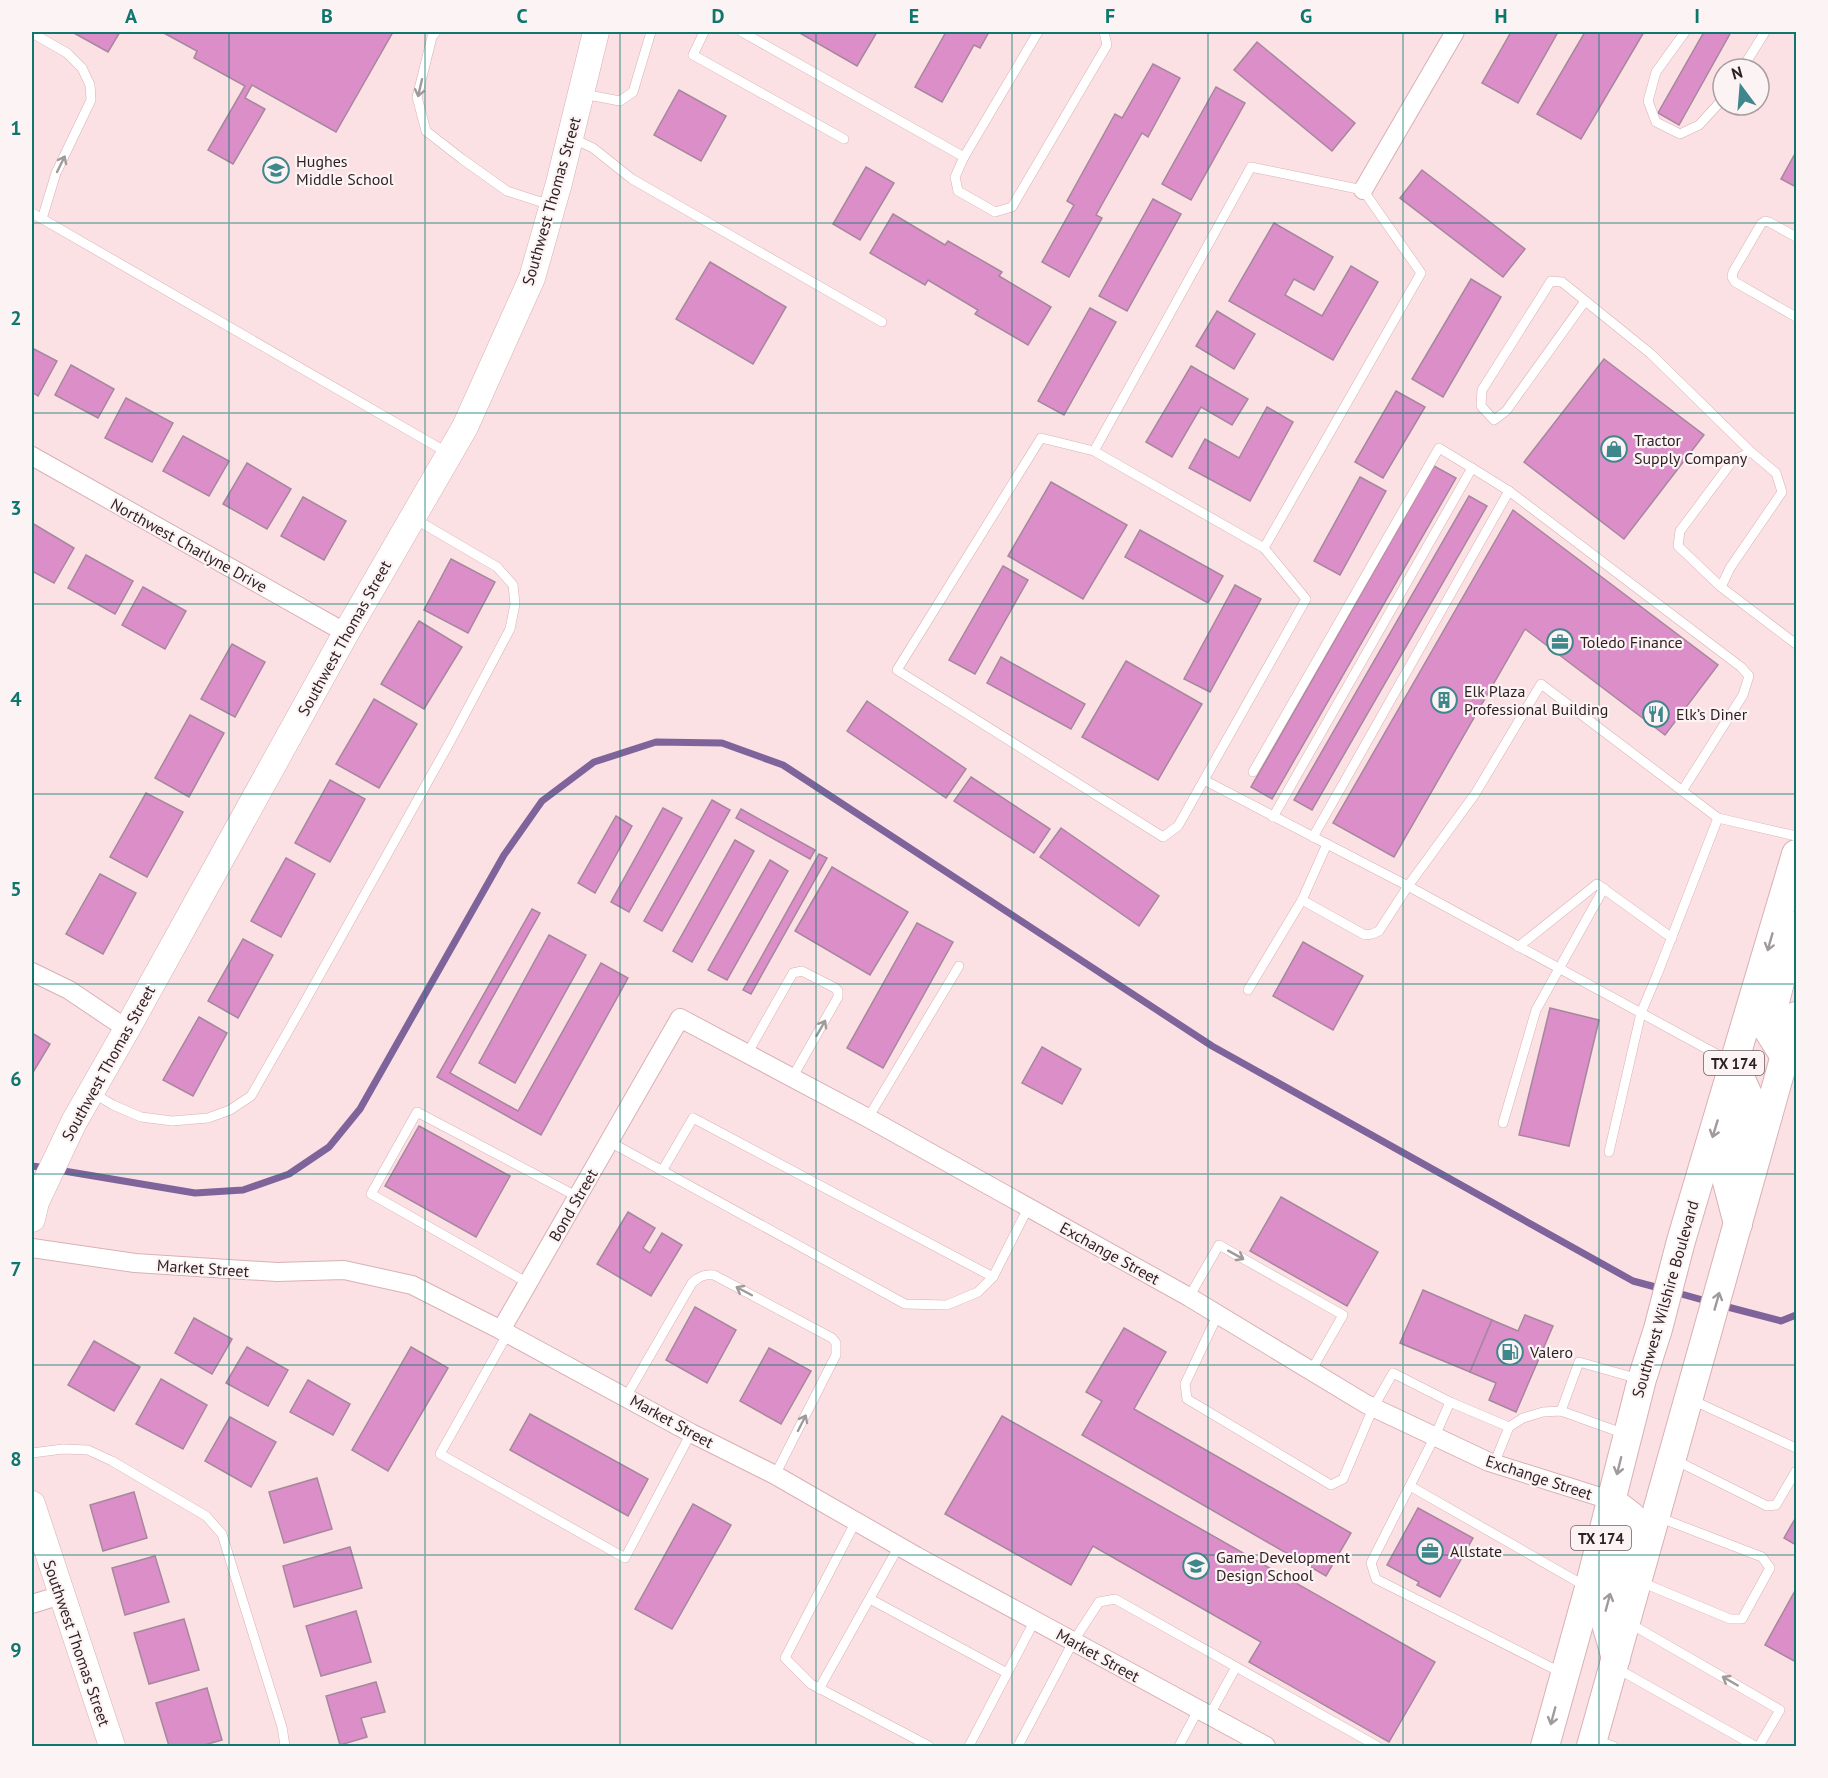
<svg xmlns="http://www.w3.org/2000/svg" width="1828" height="1778" font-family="'PT Sans',sans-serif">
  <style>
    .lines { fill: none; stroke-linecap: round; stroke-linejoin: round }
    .stream { stroke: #7f649c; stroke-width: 7 }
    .building { fill: #dc8ec9; stroke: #a6879d; stroke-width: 1.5 }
    .lane-casing { stroke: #d9b0b5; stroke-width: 10 }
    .street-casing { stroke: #d9b0b5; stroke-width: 20 }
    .secondary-casing { stroke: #d9b0b5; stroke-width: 27 }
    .primary-casing { stroke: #d9b0b5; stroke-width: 30 }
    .lane { stroke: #fff; stroke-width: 9 }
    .street { stroke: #fff; stroke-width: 18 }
    .secondary { stroke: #fff; stroke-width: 26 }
    .primary { stroke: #fff; stroke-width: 28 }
    .oneway { stroke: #a19a9b }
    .grid { fill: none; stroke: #0f766e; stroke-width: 1.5; stroke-opacity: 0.55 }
    .labels { text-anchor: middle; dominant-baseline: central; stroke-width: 4.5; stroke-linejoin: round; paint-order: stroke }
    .shield { fill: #fcf3f4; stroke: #6c5f60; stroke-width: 1.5 }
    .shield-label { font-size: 15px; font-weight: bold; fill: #2e1f21 }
    .poi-label { font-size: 16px; fill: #2e1f21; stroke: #fcf3f4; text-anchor: start }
    .street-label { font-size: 16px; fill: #2e1f21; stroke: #fcf3f4 }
    .neatline { fill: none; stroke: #0f766e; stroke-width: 2 }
    .grid-label { font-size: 20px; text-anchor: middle; font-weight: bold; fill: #0f766e }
  </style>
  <rect width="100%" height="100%" fill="#fbe1e4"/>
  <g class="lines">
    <!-- stream -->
    <g class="stream">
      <path d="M32,1166L47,1168"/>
      <path d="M58,1170L195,1193L243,1190L289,1174L329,1147L360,1109L504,855L542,801L594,762L656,742L722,743L783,765L1212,1046L1633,1281L1663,1289"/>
      <path d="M1674,1292L1710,1302"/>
      <path d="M1720,1305L1781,1321L1796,1315"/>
    </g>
  </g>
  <!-- building -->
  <g class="building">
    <path d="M72,32H120L108,52Z"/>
    <path d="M162,32H393L336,132L252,85L245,98L265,109L233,164L208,150L245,86L194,58L197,51Z"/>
    <path d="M798,32H877L857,66Z"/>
    <path d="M946,32H989L980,48L974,45L942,102L915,87Z"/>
    <path d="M1511,32H1558L1518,103L1482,83Z"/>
    <path d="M1585,32H1644L1581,139L1537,114Z"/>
    <path d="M1704,32H1731L1679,125L1658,113Z"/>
    <path d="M1257,42L1355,123L1332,151L1234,70Z"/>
    <path d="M1153,64L1180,78L1148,137L1142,133L1096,215L1102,218L1069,277L1042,262L1074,205L1067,201L1115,114L1122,118Z"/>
    <path d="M1216,87L1245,103L1191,200L1162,184Z"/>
    <path d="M679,90L726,116L701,161L654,135Z"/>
    <path d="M1796,152V187L1781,179Z"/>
    <path d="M866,167L894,183L860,240L833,224Z"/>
    <path d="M1422,170L1525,249L1503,277L1400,198Z"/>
    <path d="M1153,199L1181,214L1127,311L1099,296Z"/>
    <path d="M893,214L945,245L948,241L1002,272L999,276L1051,307L1028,345L975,314L978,310L928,280L925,285L870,253Z"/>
    <path d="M1274,223L1333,257L1314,290L1294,279L1285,295L1322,316L1351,266L1378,282L1333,360L1229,301Z"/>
    <path d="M710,262L786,307L753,364L676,319Z"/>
    <path d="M1471,279L1501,297L1443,397L1412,379Z"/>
    <path d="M1090,308L1116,322L1064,415L1038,401Z"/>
    <path d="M1217,311L1255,334L1234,369L1196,346Z"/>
    <path d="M32,348L57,361L38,396L32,392Z"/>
    <path d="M1604,359L1704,435L1624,539L1524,462Z"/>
    <path d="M71,365L114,389L98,418L55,395Z"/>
    <path d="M1191,366L1248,399L1232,425L1201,407L1172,457L1146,442Z"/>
    <path d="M1396,391L1425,407L1383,478L1355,462Z"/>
    <path d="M126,398L173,423L152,462L105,438Z"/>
    <path d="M1267,407L1293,422L1250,501L1189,468L1205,439L1239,458Z"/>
    <path d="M183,436L229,461L209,496L163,471Z"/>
    <path d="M247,463L291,489L267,529L223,504Z"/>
    <path d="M1434,466L1456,478L1272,799L1251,787Z"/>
    <path d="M1360,477L1386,491L1340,575L1314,561Z"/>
    <path d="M1051,482L1127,525L1083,599L1008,556Z"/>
    <path d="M1469,496L1487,506L1312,810L1294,800Z"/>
    <path d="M303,497L346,521L324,560L281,536Z"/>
    <path d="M1513,510L1718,665L1665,735L1525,629L1394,857L1333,823Z"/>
    <path d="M32,523L74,548L54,583L32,571Z"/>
    <path d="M1140,530L1223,576L1208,603L1125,557Z"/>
    <path d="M86,555L133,581L115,614L68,588Z"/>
    <path d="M451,559L495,582L468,633L424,610Z"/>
    <path d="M1003,566L1028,580L975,674L949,660Z"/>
    <path d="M1235,585L1261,599L1210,692L1184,679Z"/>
    <path d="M143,587L186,611L165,649L122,625Z"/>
    <path d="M419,621L462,647L424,709L381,684Z"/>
    <path d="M232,644L265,662L235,717L201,699Z"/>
    <path d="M1001,657L1085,704L1071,729L987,683Z"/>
    <path d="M1126,661L1202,704L1158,780L1082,737Z"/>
    <path d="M374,699L417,724L379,788L336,764Z"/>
    <path d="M867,701L966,769L946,798L847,731Z"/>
    <path d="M190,715L224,733L189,797L155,778Z"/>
    <path d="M971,777L1050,829L1034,853L954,801Z"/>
    <path d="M330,780L365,799L330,862L295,843Z"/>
    <path d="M146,793L183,812L147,877L110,857Z"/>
    <path d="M712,800L730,810L662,931L644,921Z"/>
    <path d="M663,808L682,818L629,912L611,902Z"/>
    <path d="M741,809L815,850L810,859L736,818Z"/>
    <path d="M616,816L632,826L595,893L578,883Z"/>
    <path d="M1061,828L1159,896L1139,926L1040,857Z"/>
    <path d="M735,840L754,851L692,962L673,951Z"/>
    <path d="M819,854L827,858L751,994L743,990Z"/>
    <path d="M286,858L315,874L281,937L251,921Z"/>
    <path d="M770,860L788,871L727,980L708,970Z"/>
    <path d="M832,867L908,912L870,975L795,931Z"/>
    <path d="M100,874L136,893L103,954L66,934Z"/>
    <path d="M532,909L540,913L450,1073L518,1111L601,963L628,978L541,1135L437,1077Z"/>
    <path d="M917,923L953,942L883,1068L847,1048Z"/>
    <path d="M549,935L586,955L515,1083L479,1063Z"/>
    <path d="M243,939L273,955L238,1018L208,1001Z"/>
    <path d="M1303,942L1363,976L1333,1030L1273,996Z"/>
    <path d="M1550,1008L1599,1020L1569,1146L1519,1135Z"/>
    <path d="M199,1017L227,1033L193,1096L163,1080Z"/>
    <path d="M32,1033L50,1044L32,1074Z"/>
    <path d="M1042,1047L1081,1069L1062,1104L1022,1083Z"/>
    <path d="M419,1126L510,1176L476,1237L385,1186Z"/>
    <path d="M1281,1197L1378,1252L1347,1306L1250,1251Z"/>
    <path d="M628,1212L655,1228L643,1248L650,1253L662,1233L682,1245L651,1296L597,1264Z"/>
    <path d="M1423,1290L1492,1320L1470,1372L1400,1343Z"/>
    <path d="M695,1307L736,1330L707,1383L666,1360Z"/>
    <path d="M1525,1315L1553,1326L1516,1412L1489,1400L1496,1383L1470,1372L1492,1320L1518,1331Z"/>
    <path d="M194,1318L232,1339L212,1374L175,1353Z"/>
    <path d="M1124,1328L1166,1352L1134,1409L1351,1533L1326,1576L1082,1435L1102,1401L1086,1392Z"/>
    <path d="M94,1341L140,1367L114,1411L68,1385Z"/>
    <path d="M247,1347L288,1370L268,1406L226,1383Z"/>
    <path d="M411,1347L448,1368L388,1471L352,1450Z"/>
    <path d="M769,1348L811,1371L781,1424L740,1401Z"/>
    <path d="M161,1379L207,1405L183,1449L136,1424Z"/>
    <path d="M308,1380L350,1404L333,1435L290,1412Z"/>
    <path d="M530,1414L648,1479L628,1516L510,1450Z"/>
    <path d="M1002,1416L1435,1662L1389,1742L1249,1662L1261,1642L1093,1546L1071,1585L945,1514Z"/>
    <path d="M230,1417L276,1442L251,1487L205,1461Z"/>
    <path d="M317,1478L332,1529L284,1543L269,1492Z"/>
    <path d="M134,1492L147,1538L103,1551L90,1505Z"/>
    <path d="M693,1504L731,1525L672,1629L635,1609Z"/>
    <path d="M1418,1508L1473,1538L1440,1597L1417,1585L1419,1582L1387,1565Z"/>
    <path d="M1796,1517V1545L1784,1538Z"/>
    <path d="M350,1547L362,1588L294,1607L283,1566Z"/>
    <path d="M155,1556L169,1602L125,1615L112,1568Z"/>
    <path d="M1796,1589V1662L1765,1645Z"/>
    <path d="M356,1611L371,1662L321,1676L306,1626Z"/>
    <path d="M184,1619L199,1670L149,1684L134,1633Z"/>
    <path d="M376,1682L385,1712L361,1718L367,1737L340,1745L326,1696Z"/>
    <path d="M207,1688L222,1740L201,1746H169L156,1703Z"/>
  </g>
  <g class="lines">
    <!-- lane casing -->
    <g class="lane-casing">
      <g id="lane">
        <path d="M436,32L432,37L417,97L426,131L462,159L507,191L550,205"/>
        <path d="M704,32L693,55L844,139"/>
        <path d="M742,32L964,157"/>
        <path d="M1038,32L964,157L955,177L958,191L995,212L1012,207L1107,45L1104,32"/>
        <path d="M1685,32L1656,72L1648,101L1656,122L1680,134L1699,125L1723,99"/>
        <path d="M32,33L67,53L82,68L90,85L91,100L56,173L42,219"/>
        <path d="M1742,69L1765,32"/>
        <path d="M583,94L620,101L633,92L651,32"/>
        <path d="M572,138L593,148L632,179L882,322"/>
        <path d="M1251,167L1363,190L1421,273L1264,548L1306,599L1178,826L1163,837L897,670L1041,438L1094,451Z"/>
        <path d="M32,213L448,453"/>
        <path d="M1796,237L1769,222L1765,221L1761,224L1733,272L1732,277L1735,282L1796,317"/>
        <path d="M1585,301L1506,411L1494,420L1481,406L1482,390L1551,281L1562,282L1651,354L1751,452"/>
        <path d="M1094,451L1264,548"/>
        <path d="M1509,491L1741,667L1749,676L1743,695L1682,791"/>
        <path d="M1721,587L1730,568L1782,492L1776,473L1751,452L1733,460L1680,531L1678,546L1721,587L1796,644"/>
        <path d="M1253,772L1439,448L1472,468"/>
        <path d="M1204,780L1327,844L1302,900L1248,990"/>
        <path d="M1273,817L1472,468L1509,491L1313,837"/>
        <path d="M1302,900L1365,935L1372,934L1379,931L1408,886L1327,844"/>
        <path d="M1518,947L1597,884L1672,938"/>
        <path d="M747,1054L793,973L802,971L835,988L838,991V997L792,1078"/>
        <path d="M1731,1062L1408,886L1475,794L1541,684L1718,818L1796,836"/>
        <path d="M93,1093L113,1105L141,1117L172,1121L208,1118L230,1110L251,1096L303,1005L451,740L510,629L515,604L513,585L497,567L415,519"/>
        <path d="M868,1118L959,966"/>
        <path d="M1503,1123L1536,1010L1604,888"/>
        <path d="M610,1142L905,1304L947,1305L978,1292L993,1277L1028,1208"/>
        <path d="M1609,1152L1641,1013L1657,975L1718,818"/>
        <path d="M662,1171L693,1118L993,1277"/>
        <path d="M528,1283L371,1194L417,1112L578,1197"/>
        <path d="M1189,1297L1219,1245L1343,1315L1311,1371"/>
        <path d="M1218,1314L1185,1384L1187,1399L1331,1485L1343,1479L1373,1408L1393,1373L1450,1402L1435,1436L1371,1563L1376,1579L1562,1673"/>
        <path d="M508,1333L440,1454L625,1558L691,1433"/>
        <path d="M626,1397L692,1283C699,1276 705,1274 714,1275L832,1338L836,1343V1355L775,1475"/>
        <path d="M1692,1400L1796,1448"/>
        <path d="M1450,1402L1509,1427"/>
        <path d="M1561,1411L1579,1362L1639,1379"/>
        <path d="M32,1453L63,1449L88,1450L112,1461L206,1516L222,1534L282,1727L285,1746"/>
        <path d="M1675,1460L1767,1506L1776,1505L1796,1471"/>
        <path d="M1494,1464L1509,1427L1523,1418L1543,1412L1561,1411L1625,1434"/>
        <path d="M1410,1486L1585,1586"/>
        <path d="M856,1521L785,1658L811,1684L929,1746"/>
        <path d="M1641,1582L1730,1619H1742L1770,1568L1762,1557L1658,1517"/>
        <path d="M870,1599L1007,1673"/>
        <path d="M1629,1623L1780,1710L1759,1746"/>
        <path d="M1616,1668L1755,1746"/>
        <path d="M819,1689L899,1546"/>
        <path d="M1209,1716L1236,1667"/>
        <path d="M1595,1740L1613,1746"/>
        <path d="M969,1746L1035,1620"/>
        <path d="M1018,1746L1073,1642L1099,1602L1115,1599L1377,1746"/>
        <path d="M1179,1746L1198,1710"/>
      </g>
    </g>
    <!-- street casing -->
    <g class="street-casing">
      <g id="street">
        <path d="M1363,190L1455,32"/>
        <path d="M32,456L346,633"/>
        <path d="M32,972L69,990L127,1029"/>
        <path d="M32,1248L135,1263L277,1272L344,1270L412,1285L501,1330L691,1433L775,1475L916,1556L1266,1746"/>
        <path d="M501,1330L680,1018L868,1118L1189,1297L1366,1404L1489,1462L1610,1500"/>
        <path d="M32,1604L61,1595"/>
      </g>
    </g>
    <!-- secondary casing -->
    <g class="secondary-casing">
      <g id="secondary">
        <path d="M32,1219L36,1202L74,1122L127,1029L346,633L465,427L532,278L559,183L596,32"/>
        <path d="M32,1504L112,1746"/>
      </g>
    </g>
    <!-- primary casing -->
    <g class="primary-casing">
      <g id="primary">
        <path d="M1785,1057L1768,1030L1794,926"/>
        <path d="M1734,1064L1749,1097L1726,1178L1738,1224"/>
        <path d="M1610,1500L1631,1516L1604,1617L1616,1658"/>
        <path d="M1545,1746L1589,1588L1642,1379L1658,1329L1681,1241L1796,854"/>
        <path d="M1591,1746L1796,1016"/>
      </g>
    </g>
    <!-- lane -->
    <use href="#lane" class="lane"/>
    <!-- street -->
    <use href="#street" class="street"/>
    <!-- secondary -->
    <use href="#secondary" class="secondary"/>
    <!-- primary -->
    <use href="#primary" class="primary"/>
  </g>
  <!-- one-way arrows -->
  <defs><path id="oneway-shaft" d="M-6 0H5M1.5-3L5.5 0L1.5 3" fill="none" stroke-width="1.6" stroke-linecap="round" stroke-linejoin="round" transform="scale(1.5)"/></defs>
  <g class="oneway">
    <use href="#oneway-shaft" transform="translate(420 88) rotate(103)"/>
    <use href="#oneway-shaft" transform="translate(61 164) rotate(-64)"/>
    <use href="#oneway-shaft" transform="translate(1770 942) rotate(106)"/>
    <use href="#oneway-shaft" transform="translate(821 1028) rotate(-60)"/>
    <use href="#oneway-shaft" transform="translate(1715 1129) rotate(107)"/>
    <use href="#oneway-shaft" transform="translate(1236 1255) rotate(29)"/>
    <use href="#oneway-shaft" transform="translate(744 1291) rotate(-152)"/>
    <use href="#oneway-shaft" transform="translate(1717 1301) rotate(-74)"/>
    <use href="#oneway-shaft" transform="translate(802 1423) rotate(-63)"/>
    <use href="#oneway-shaft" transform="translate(1619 1466) rotate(104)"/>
    <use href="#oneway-shaft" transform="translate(1608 1602) rotate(-75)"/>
    <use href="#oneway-shaft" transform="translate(1730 1681) rotate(-150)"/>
    <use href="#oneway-shaft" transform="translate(1553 1716) rotate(105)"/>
  </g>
  <!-- grid -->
  <path class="grid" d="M229,32V1746M425,32V1746M620,32V1746M816,32V1746M1012,32V1746M1208,32V1746M1403,32V1746M1599,32V1746M32,223H1796M32,413H1796M32,604H1796M32,794H1796M32,984H1796M32,1174H1796M32,1365H1796M32,1555H1796"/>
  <!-- icons -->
  <defs>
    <g id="school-ring" transform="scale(1.35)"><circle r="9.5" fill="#fcf3f4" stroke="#3e878b" stroke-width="1.5"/><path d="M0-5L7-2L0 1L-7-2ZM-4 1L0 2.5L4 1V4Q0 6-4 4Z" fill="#3e878b"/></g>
    <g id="shop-ring" transform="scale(1.35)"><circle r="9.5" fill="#fcf3f4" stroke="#3e878b" stroke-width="1.5"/><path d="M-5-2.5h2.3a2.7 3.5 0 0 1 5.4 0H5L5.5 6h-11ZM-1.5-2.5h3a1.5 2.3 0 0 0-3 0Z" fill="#3e878b"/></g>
    <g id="office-ring" transform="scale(1.35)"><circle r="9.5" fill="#fcf3f4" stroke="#3e878b" stroke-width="1.5"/><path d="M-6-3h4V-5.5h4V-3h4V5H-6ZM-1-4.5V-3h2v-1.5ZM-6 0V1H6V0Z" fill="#3e878b"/></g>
    <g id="building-ring" transform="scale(1.35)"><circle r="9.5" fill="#fcf3f4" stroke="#3e878b" stroke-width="1.5"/><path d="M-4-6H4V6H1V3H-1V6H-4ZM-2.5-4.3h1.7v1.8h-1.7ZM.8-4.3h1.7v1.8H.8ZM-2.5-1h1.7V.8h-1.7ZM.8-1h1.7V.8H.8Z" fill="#3e878b"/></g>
    <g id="restaurant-ring" transform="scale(1.35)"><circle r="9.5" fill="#fcf3f4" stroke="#3e878b" stroke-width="1.5"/><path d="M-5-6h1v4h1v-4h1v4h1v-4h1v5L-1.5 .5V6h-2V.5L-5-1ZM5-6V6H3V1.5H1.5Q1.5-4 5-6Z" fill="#3e878b"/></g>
    <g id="fuel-ring" transform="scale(1.35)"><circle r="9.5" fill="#fcf3f4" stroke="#3e878b" stroke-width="1.5"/><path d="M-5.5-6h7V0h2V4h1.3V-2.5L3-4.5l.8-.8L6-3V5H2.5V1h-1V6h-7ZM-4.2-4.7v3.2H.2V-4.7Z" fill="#3e878b"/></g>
  </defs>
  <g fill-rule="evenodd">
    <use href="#school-ring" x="276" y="170"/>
    <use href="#shop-ring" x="1614" y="449"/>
    <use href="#office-ring" x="1560" y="642"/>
    <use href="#building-ring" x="1444" y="700"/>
    <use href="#restaurant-ring" x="1656" y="714"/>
    <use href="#fuel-ring" x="1510" y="1352"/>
    <use href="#office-ring" x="1430" y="1551"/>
    <use href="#school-ring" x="1196" y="1566"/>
  </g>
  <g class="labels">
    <!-- shield labels -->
    <g class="shield">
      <rect x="1704" y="1051" width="60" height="24" rx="4.5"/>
      <rect x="1571" y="1526" width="60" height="24" rx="4.5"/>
    </g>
    <g class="shield-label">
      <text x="1734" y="1063">TX 174</text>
      <text x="1601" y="1538">TX 174</text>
    </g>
    <!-- poi labels -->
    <g class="poi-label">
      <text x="296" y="161">Hughes<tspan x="296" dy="18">Middle School</tspan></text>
      <text x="1634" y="440">Tractor<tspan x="1634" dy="18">Supply Company</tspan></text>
      <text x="1580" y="642">Toledo Finance</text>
      <text x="1464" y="691">Elk Plaza<tspan x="1464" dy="18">Professional Building</tspan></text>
      <text x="1676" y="714">Elk’s Diner</text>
      <text x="1530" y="1352">Valero</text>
      <text x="1450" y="1551">Allstate</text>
      <text x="1216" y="1557">Game Development<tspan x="1216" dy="18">Design School</tspan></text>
    </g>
    <!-- street labels -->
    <g class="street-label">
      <text transform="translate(551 201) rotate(-74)">Southwest Thomas Street</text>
      <text transform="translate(189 545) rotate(29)">Northwest Charlyne Drive</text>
      <text transform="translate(344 638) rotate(-61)">Southwest Thomas Street</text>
      <text transform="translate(108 1063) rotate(-61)">Southwest Thomas Street</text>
      <text transform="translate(573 1205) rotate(-60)">Bond Street</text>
      <text transform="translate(1110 1253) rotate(29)">Exchange Street</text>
      <text transform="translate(203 1268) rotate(4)">Market Street</text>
      <text transform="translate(1665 1299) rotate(-74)">Southwest Wilshire Boulevard</text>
      <text transform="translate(672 1421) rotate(29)">Market Street</text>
      <text transform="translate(1539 1477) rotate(18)">Exchange Street</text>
      <text transform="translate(77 1643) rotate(71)">Southwest Thomas Street</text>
      <text transform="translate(1098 1655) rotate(29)">Market Street</text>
    </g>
  </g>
  <!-- border -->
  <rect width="1828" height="1778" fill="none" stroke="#fcf3f4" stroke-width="66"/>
  <!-- north arrow -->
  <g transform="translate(1741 87) rotate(344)"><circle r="28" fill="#fcf3f4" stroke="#aa9ea0" stroke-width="1.5"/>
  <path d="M0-4.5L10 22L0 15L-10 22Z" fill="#3e878b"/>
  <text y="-9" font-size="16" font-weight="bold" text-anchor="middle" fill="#2e1f21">N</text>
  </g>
  <rect x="33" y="33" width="1762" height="1712" class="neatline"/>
  <g class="grid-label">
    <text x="131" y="23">A</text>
    <text x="327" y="23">B</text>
    <text x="522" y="23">C</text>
    <text x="718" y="23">D</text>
    <text x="914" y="23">E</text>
    <text x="1110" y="23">F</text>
    <text x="1306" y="23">G</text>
    <text x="1501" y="23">H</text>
    <text x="1697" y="23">I</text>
    <text x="16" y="135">1</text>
    <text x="16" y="325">2</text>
    <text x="16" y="515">3</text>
    <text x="16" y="706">4</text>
    <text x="16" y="896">5</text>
    <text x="16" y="1086">6</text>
    <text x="16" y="1276">7</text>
    <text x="16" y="1466">8</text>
    <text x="16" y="1657">9</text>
  </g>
</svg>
